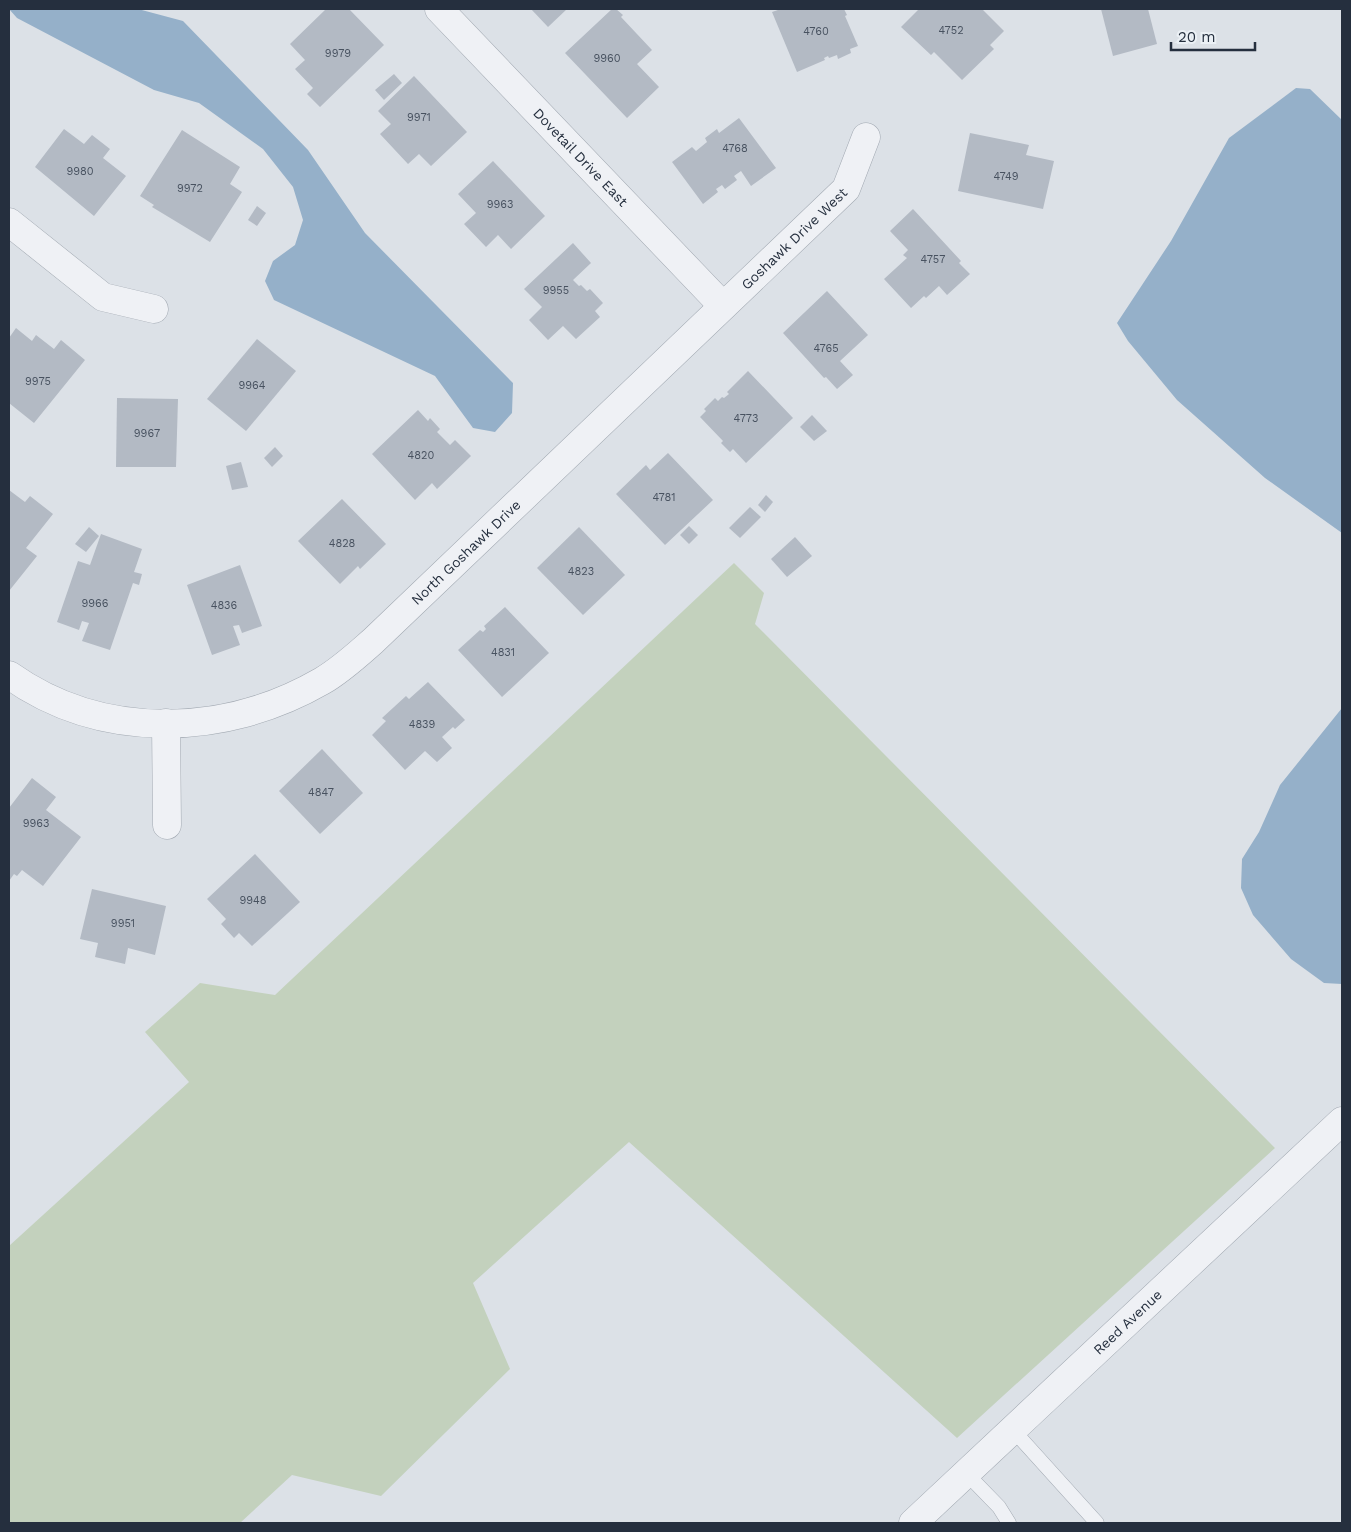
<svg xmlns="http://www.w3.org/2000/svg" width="1351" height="1532" font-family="'Work Sans',sans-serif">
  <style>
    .green { fill: #c3d1bd }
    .water { fill: #95b0c9 }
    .building { fill: #b3bac4 }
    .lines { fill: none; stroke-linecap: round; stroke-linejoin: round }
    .lane-casing { stroke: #a1a8b1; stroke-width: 15 }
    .street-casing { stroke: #a1a8b1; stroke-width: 29 }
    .lane { stroke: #eff1f5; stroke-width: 14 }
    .street { stroke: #eff1f5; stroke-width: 28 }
    .labels { text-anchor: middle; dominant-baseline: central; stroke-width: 4.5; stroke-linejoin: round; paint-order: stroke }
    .number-label { font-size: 11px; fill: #485260 }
    .street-label { font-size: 14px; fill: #252f3e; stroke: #ebf0f5 }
  </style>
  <rect width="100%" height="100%" fill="#dce1e7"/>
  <!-- green -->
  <path class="green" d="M734,563L764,593L755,624L1275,1148L957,1438L629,1142L473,1283L510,1369L381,1496L292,1475L240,1523H9V1246L189,1082L145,1032L200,983L275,995Z"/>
  <!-- water -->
  <g class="water">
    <path d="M9,9H138L183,21L308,150L365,233L513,383L512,413L495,432L473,428L435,376L274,300L265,281L273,261L295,245L303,220L293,187L263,149L199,103L154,90L17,18Z"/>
    <path d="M1296,88L1310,89L1342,120V533L1265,478L1177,400L1128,341L1117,323L1171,241L1229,138Z"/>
    <path d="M1342,708V984L1324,983L1291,959L1253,915L1241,888L1242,859L1259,832L1280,785Z"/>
  </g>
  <!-- building -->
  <g class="building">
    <path d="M326,9H349L384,45L320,107L307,94L313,88L295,69L305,60L290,44Z"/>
    <path d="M531,9H567L548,27Z"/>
    <path d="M612,9H616L623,15L621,17L652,50L637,64L659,87L627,118L565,53Z"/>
    <path d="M781,9H844L847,15L845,16L858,46L850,49L851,53L838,59L837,55L829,58L828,56L824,58L825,60L797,72L772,12Z"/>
    <path d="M919,9H982L1004,31L990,45L994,49L962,80L934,52L931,55L901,27Z"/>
    <path d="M1101,9H1148L1157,44L1113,56Z"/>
    <path d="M394,74L402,83L384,100L375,90Z"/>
    <path d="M414,76L467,132L431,166L419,154L408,164L380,134L391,124L378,111Z"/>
    <path d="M739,118L776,168L751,186L741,171L734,176L737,180L725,189L722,185L716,189L718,192L703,204L672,162L692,147L696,151L707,142L705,138L717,129L719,133Z"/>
    <path d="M64,129L84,144L92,135L110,149L103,158L126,176L94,216L35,167Z"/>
    <path d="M182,130L240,167L230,184L242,192L210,242L152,207L154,205L140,196Z"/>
    <path d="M970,133L1029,145L1026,155L1054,161L1043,209L958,191Z"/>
    <path d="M493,161L545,216L511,249L498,235L486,247L464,224L476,213L458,194Z"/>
    <path d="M257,206L266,213L257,226L248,220Z"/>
    <path d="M913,209L961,261L959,263L970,274L947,295L939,286L926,298L924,296L911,308L884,279L907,258L903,255L908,250L890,231Z"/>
    <path d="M573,243L591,263L573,280L579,286L581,285L587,291L590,289L603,303L595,311L600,317L576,339L563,326L548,340L529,320L542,307L524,289Z"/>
    <path d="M827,291L868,335L840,361L853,375L837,389L826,377L824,378L783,333Z"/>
    <path d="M16,328L32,341L36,335L54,349L61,340L85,360L34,423L9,403V338Z"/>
    <path d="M257,339L296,371L246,431L207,399Z"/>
    <path d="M748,371L793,418L746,463L733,449L730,452L721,443L723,441L700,417L706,411L704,409L715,398L718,401L722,397L724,398L729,394L727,392Z"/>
    <path d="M117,398L178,399L176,467H116Z"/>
    <path d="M418,410L428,421L430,418L440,429L437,432L450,445L455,440L471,456L437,489L432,483L415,500L372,454Z"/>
    <path d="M812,415L827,431L814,441L800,427Z"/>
    <path d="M275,447L283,456L272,467L264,458Z"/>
    <path d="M668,453L713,500L665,545L616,494L646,465L650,470Z"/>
    <path d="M241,462L248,487L232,490L226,466Z"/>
    <path d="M9,490L25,502L30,496L53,514L26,548L37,556L9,591Z"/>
    <path d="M766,495L773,502L765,512L758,505Z"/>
    <path d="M342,499L386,544L360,569L358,566L340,584L298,541Z"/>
    <path d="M750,507L761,517L740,538L729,528Z"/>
    <path d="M689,526L698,535L689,544L680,535Z"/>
    <path d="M89,527L99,536L86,552L75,544Z"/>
    <path d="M579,527L625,575L583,615L537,568Z"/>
    <path d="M101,534L142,549L134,572L142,574L139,585L133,583L110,650L82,641L89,623L82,621L79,630L57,622L78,561L90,565Z"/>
    <path d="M795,537L812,556L787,577L771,559Z"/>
    <path d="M240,565L262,626L242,633L239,625L233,626L240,645L212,655L187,585Z"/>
    <path d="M505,607L549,653L502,697L458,650L480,630L483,632L486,629L484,626Z"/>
    <path d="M428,682L465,720L455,729L453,727L442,737L452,748L437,762L425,751L405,770L372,735L386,721L382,718L406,696L409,699Z"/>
    <path d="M322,749L363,793L320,834L279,791Z"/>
    <path d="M32,778L56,797L46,810L81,837L43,886L22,870L17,876L14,874L9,881V808Z"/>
    <path d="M255,854L300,902L252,946L239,933L234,938L221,924L226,919L207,899Z"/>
    <path d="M92,889L166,906L155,955L128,948L125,964L95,957L98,943L80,939Z"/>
  </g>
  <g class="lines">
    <!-- lane casing -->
    <g class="lane-casing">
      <g id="lane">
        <path d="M1013,1430L1097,1523"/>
        <path d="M966,1473L999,1507L1009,1523"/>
      </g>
    </g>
    <!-- street casing -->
    <g class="street-casing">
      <g id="street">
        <path id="s1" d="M439,9L723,306"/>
        <path d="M9,222L103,297L154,309"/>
        <path id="s2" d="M9,675C102,741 225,737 322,681C341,670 357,655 373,641L846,189L866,137"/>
        <path d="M166,723L167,825"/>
        <path id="s3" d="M913,1523L1342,1121"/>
      </g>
    </g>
    <!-- lane -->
    <use href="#lane" class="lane"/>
    <!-- street -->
    <use href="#street" class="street"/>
  </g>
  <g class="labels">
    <!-- number labels -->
    <g class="number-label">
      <text x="951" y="30">4752</text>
      <text x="816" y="31">4760</text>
      <text x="338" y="53">9979</text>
      <text x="607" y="58">9960</text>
      <text x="419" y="117">9971</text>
      <text x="735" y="148">4768</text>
      <text x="80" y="171">9980</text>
      <text x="1006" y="176">4749</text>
      <text x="190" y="188">9972</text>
      <text x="500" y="204">9963</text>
      <text x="933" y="259">4757</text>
      <text x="556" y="290">9955</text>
      <text x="826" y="348">4765</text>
      <text x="38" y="381">9975</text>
      <text x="252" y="385">9964</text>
      <text x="746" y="418">4773</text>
      <text x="147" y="433">9967</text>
      <text x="421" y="455">4820</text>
      <text x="664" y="497">4781</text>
      <text x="342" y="543">4828</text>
      <text x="581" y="571">4823</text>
      <text x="95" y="603">9966</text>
      <text x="224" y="605">4836</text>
      <text x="503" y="652">4831</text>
      <text x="422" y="724">4839</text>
      <text x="321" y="792">4847</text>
      <text x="36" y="823">9963</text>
      <text x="253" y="900">9948</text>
      <text x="123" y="923">9951</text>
    </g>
    <!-- street labels -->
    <g class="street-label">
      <text stroke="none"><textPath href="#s1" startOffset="205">Dovetail Drive East</textPath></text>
      <text stroke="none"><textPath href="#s2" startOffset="978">Goshawk Drive West</textPath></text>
      <text stroke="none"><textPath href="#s2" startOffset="524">North Goshawk Drive</textPath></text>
      <text stroke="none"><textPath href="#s3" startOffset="294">Reed Avenue</textPath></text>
    </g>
  </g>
  <!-- border -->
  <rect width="1351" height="1532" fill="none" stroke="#252f3e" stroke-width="20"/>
  <!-- scale -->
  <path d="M1171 42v8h84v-8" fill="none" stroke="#252f3e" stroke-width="2.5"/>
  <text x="1178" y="42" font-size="15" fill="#252f3e" stroke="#ebf0f5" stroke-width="4" paint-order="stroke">20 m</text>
</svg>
